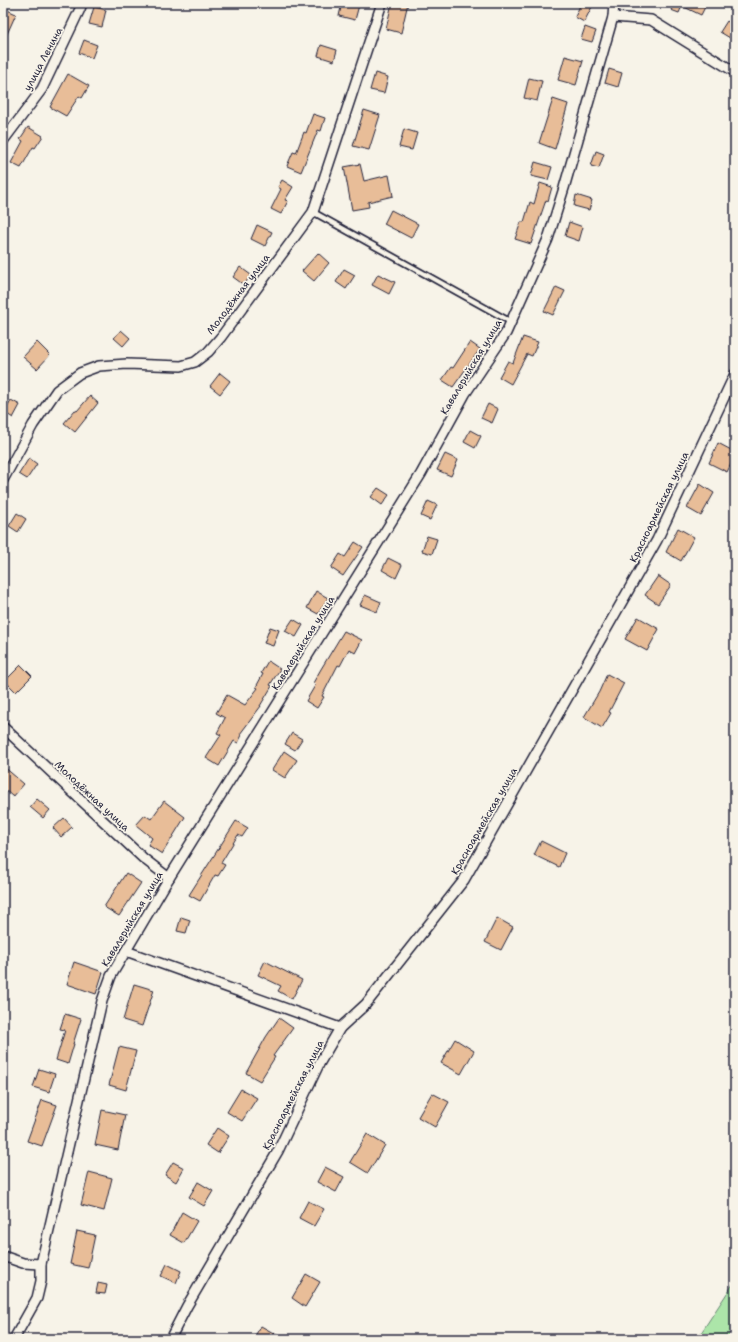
<svg xmlns="http://www.w3.org/2000/svg" width="738" height="1342" font-family="'Shantell Sans',sans-serif">
  <style>
    .green { fill: #ace5a9; stroke: #678472 }
    .building { fill: #e8bd98; stroke: #22223b }
    .lines { fill: none; stroke-linecap: round; stroke-linejoin: round }
    .service-casing { stroke: #22223b; stroke-width: 8 }
    .minor-casing { stroke: #22223b; stroke-width: 12 }
    .service { stroke: #f7f3e8; stroke-width: 4.5 }
    .minor { stroke: #f7f3e8; stroke-width: 9 }
    .labels { text-anchor: middle; dominant-baseline: central; stroke-width: 3.5; stroke-linejoin: round; paint-order: stroke }
    .street-label { font-size: 10px; fill: #22223b; stroke: #f7f3e8 }
  </style>
  <rect width="100%" height="100%" fill="#f7f3e8"/>
  <filter id="ink" filterUnits="userSpaceOnUse"><feTurbulence type="fractalNoise" baseFrequency=".025" numOctaves="2"/><feDisplacementMap in="SourceGraphic" scale="8" xChannelSelector="R" yChannelSelector="G"/><feConvolveMatrix kernelMatrix="1 2 1 2 8 2 1 2 1" color-interpolation-filters="sRGB"/></filter>
  <g filter="url(#ink)">
    <!-- green -->
    <path class="green" d="M735,1281V1339H697Z"/>
    <!-- building -->
    <g class="building">
      <path d="M342,3L359,5L355,20L339,16Z"/>
      <path d="M392,3H408L401,33L386,29Z"/>
      <path d="M581,3H594L584,22L575,17Z"/>
      <path d="M674,3H707L701,15L682,6L679,13L671,10Z"/>
      <path d="M94,7L106,10L102,27L89,24Z"/>
      <path d="M3,8L16,14L3,43Z"/>
      <path d="M727,21L735,26V31L730,38L720,32Z"/>
      <path d="M585,27L596,31L592,42L581,39Z"/>
      <path d="M84,40L97,45L92,58L79,53Z"/>
      <path d="M321,45L337,50L334,61L318,56Z"/>
      <path d="M565,56L583,61L576,85L558,80Z"/>
      <path d="M609,69L622,73L618,87L605,83Z"/>
      <path d="M375,73L388,77L384,93L370,90Z"/>
      <path d="M68,74L89,86L82,98L79,96L66,116L50,107Z"/>
      <path d="M529,78L542,81L537,101L524,98Z"/>
      <path d="M553,99L568,104L555,149L539,143Z"/>
      <path d="M364,110L380,115L369,150L353,146Z"/>
      <path d="M313,114L325,118L321,131L318,130L301,172L287,166L293,152L296,153L304,132L306,133Z"/>
      <path d="M28,127L43,136L35,148L33,147L21,168L11,163L23,141L20,139Z"/>
      <path d="M404,129L417,133L412,150L399,147Z"/>
      <path d="M596,151L604,154L599,168L591,166Z"/>
      <path d="M535,162L552,167L548,180L531,176Z"/>
      <path d="M360,164L364,181L389,175L393,196L368,202L369,207L352,210L344,167Z"/>
      <path d="M282,180L293,187L285,200L288,201L281,214L271,209L281,189L278,187Z"/>
      <path d="M540,183L552,187L548,201L546,200L531,244L515,239L521,222H524L530,202L534,204Z"/>
      <path d="M576,195L592,200L589,210L574,206Z"/>
      <path d="M391,210L418,224L411,238L384,224Z"/>
      <path d="M569,222L583,227L579,241L565,236Z"/>
      <path d="M257,225L272,232L265,246L251,239Z"/>
      <path d="M318,253L329,263L314,281L302,271Z"/>
      <path d="M240,267L251,275L244,285L233,277Z"/>
      <path d="M344,269L355,275L346,289L336,282Z"/>
      <path d="M378,274L395,282L389,294L372,285Z"/>
      <path d="M556,287L565,291L553,315L544,311Z"/>
      <path d="M121,330L130,338L123,346L114,338Z"/>
      <path d="M523,337L538,342L532,356L527,354L511,384L499,377L508,361L513,363Z"/>
      <path d="M37,342L50,355L37,369L23,357Z"/>
      <path d="M470,342L480,349L453,387L442,380L451,367L453,368Z"/>
      <path d="M220,373L230,381L220,394L210,386Z"/>
      <path d="M90,396L98,403L75,432L64,423L75,410L77,411Z"/>
      <path d="M11,400L20,405L13,418L4,412Z"/>
      <path d="M488,404L498,409L492,423L481,418Z"/>
      <path d="M470,430L481,436L475,448L464,442Z"/>
      <path d="M718,443L735,452V456L727,472L709,463Z"/>
      <path d="M445,454L458,460L451,476L437,470Z"/>
      <path d="M29,458L37,464L27,479L19,474Z"/>
      <path d="M700,484L714,493L701,516L687,508Z"/>
      <path d="M378,488L389,495L382,505L371,497Z"/>
      <path d="M428,501L437,505L430,520L421,516Z"/>
      <path d="M17,513L26,519L18,532L9,526Z"/>
      <path d="M678,528L694,537L681,561L666,552Z"/>
      <path d="M427,536L437,539L432,554L422,551Z"/>
      <path d="M355,542L363,547L343,576L331,568L340,554L345,557Z"/>
      <path d="M388,558L402,565L396,578L382,570Z"/>
      <path d="M658,576L671,585L658,604L645,595Z"/>
      <path d="M316,591L328,598L318,614L307,608Z"/>
      <path d="M365,595L381,602L377,612L360,605Z"/>
      <path d="M638,617L659,629L647,651L625,639Z"/>
      <path d="M293,619L303,625L296,637L285,631Z"/>
      <path d="M270,627L279,630L273,646L264,643Z"/>
      <path d="M344,631L362,640L355,653L349,649L340,666L338,665L322,696L324,697L317,708L306,701L316,684L313,683L321,669Z"/>
      <path d="M268,661L280,669L270,685L272,686L260,706H261L240,734L242,735L238,743L234,741L219,766L206,758L221,735L217,733L225,718L216,713L227,695L245,705L258,688L256,687L263,674L261,673Z"/>
      <path d="M21,665L32,676L16,692L5,681Z"/>
      <path d="M607,674L624,683L609,712L611,713L602,728L584,717L599,692Z"/>
      <path d="M292,733L302,739L295,750L285,744Z"/>
      <path d="M284,751L297,760L285,778L272,770Z"/>
      <path d="M3,766L24,784L13,797L3,788Z"/>
      <path d="M37,799L50,810L43,818L30,807Z"/>
      <path d="M164,801L185,817L162,854L148,845L152,838L136,825L145,815L151,819Z"/>
      <path d="M64,818L72,827L61,837L53,828Z"/>
      <path d="M236,821L248,828L242,837L238,835L221,863L225,865L218,876L215,875L200,901L189,895Z"/>
      <path d="M541,841L565,853L559,867L534,855Z"/>
      <path d="M126,873L141,883L119,916L104,907Z"/>
      <path d="M181,917L190,920L186,933L177,931Z"/>
      <path d="M497,918L513,927L501,950L485,942Z"/>
      <path d="M265,961L302,980L292,999L278,991L281,986L258,975Z"/>
      <path d="M74,962L103,972L96,994L67,984Z"/>
      <path d="M134,984L154,990L142,1026L123,1020Z"/>
      <path d="M65,1014L81,1019L73,1044H74L68,1064L56,1060L65,1030L60,1029Z"/>
      <path d="M279,1018L293,1028L273,1056L275,1057L260,1081L246,1073L266,1037Z"/>
      <path d="M455,1039L474,1051L461,1074L441,1063Z"/>
      <path d="M119,1047L136,1051L126,1090L109,1085Z"/>
      <path d="M39,1069L55,1074L49,1092L33,1087Z"/>
      <path d="M241,1089L257,1098L242,1121L227,1112Z"/>
      <path d="M432,1093L449,1102L435,1127L418,1117Z"/>
      <path d="M42,1100L57,1105L42,1146L27,1141Z"/>
      <path d="M102,1110L125,1115L118,1150L95,1145Z"/>
      <path d="M217,1128L229,1136L218,1153L206,1145Z"/>
      <path d="M367,1134L385,1145L368,1173L350,1162Z"/>
      <path d="M173,1162L184,1168L176,1182L165,1175Z"/>
      <path d="M325,1167L344,1177L336,1192L317,1182Z"/>
      <path d="M89,1172L112,1178L104,1211L81,1205Z"/>
      <path d="M198,1182L213,1191L204,1206L189,1197Z"/>
      <path d="M308,1201L324,1209L314,1226L299,1218Z"/>
      <path d="M182,1212L197,1221L184,1243L170,1235Z"/>
      <path d="M77,1231L95,1235L88,1268L70,1264Z"/>
      <path d="M167,1264L181,1271L176,1283L161,1276Z"/>
      <path d="M306,1274L320,1282L305,1307L292,1298Z"/>
      <path d="M98,1283L107,1285L105,1294L96,1293Z"/>
      <path d="M261,1326L284,1339H253Z"/>
    </g>
    <g class="lines">
      <!-- service casing -->
      <g class="service-casing">
        <path id="service" d="M313,212L511,322"/>
      </g>
      <!-- minor casing -->
      <g class="minor-casing">
        <g id="minor">
          <path d="M613,17L651,20L735,72"/>
          <path d="M3,141L42,89L80,9L82,3"/>
          <path d="M3,480L33,425L57,390L80,373L99,366L127,364L181,366L195,362L208,352L221,337L313,212L382,3"/>
          <path d="M3,727L143,858L169,878"/>
          <path d="M126,951L340,1028"/>
          <path d="M3,1256L23,1263L41,1264L102,1001L111,976L169,878L421,474L465,394L506,333L548,239L564,188L613,17L614,3"/>
          <path d="M14,1339L37,1298L41,1281V1264"/>
          <path d="M170,1339L187,1306L278,1151L319,1064L340,1028L366,1004L464,880L657,540L735,374"/>
        </g>
      </g>
      <!-- service -->
      <use href="#service" class="service"/>
      <!-- minor -->
      <use href="#minor" class="minor"/>
    </g>
  </g>
  <g class="labels">
    <!-- street labels -->
    <g class="street-label">
      <text transform="translate(43 59) rotate(-62)">улица Ленина</text>
      <text transform="translate(238 294) rotate(-53)">Молодёжная улица</text>
      <text transform="translate(471 367) rotate(-59)">Кавалерийская улица</text>
      <text transform="translate(659 507) rotate(-64)">Красноармейская улица</text>
      <text transform="translate(303 643) rotate(-58)">Кавалерийская улица</text>
      <text transform="translate(92 796) rotate(43)">Молодёжная улица</text>
      <text transform="translate(484 821) rotate(-60)">Красноармейская улица</text>
      <text transform="translate(132 919) rotate(-59)">Кавалерийская улица</text>
      <text transform="translate(293 1095) rotate(-63)">Красноармейская улица</text>
    </g>
  </g>
  <!-- margin -->
  <rect width="738" height="1342" fill="none" stroke="#f7f3e8" stroke-width="16"/>
  <rect x="8" y="8" width="722" height="1326" fill="none" stroke="#22223b" stroke-width="1.5" filter="url(#ink)"/>
</svg>
